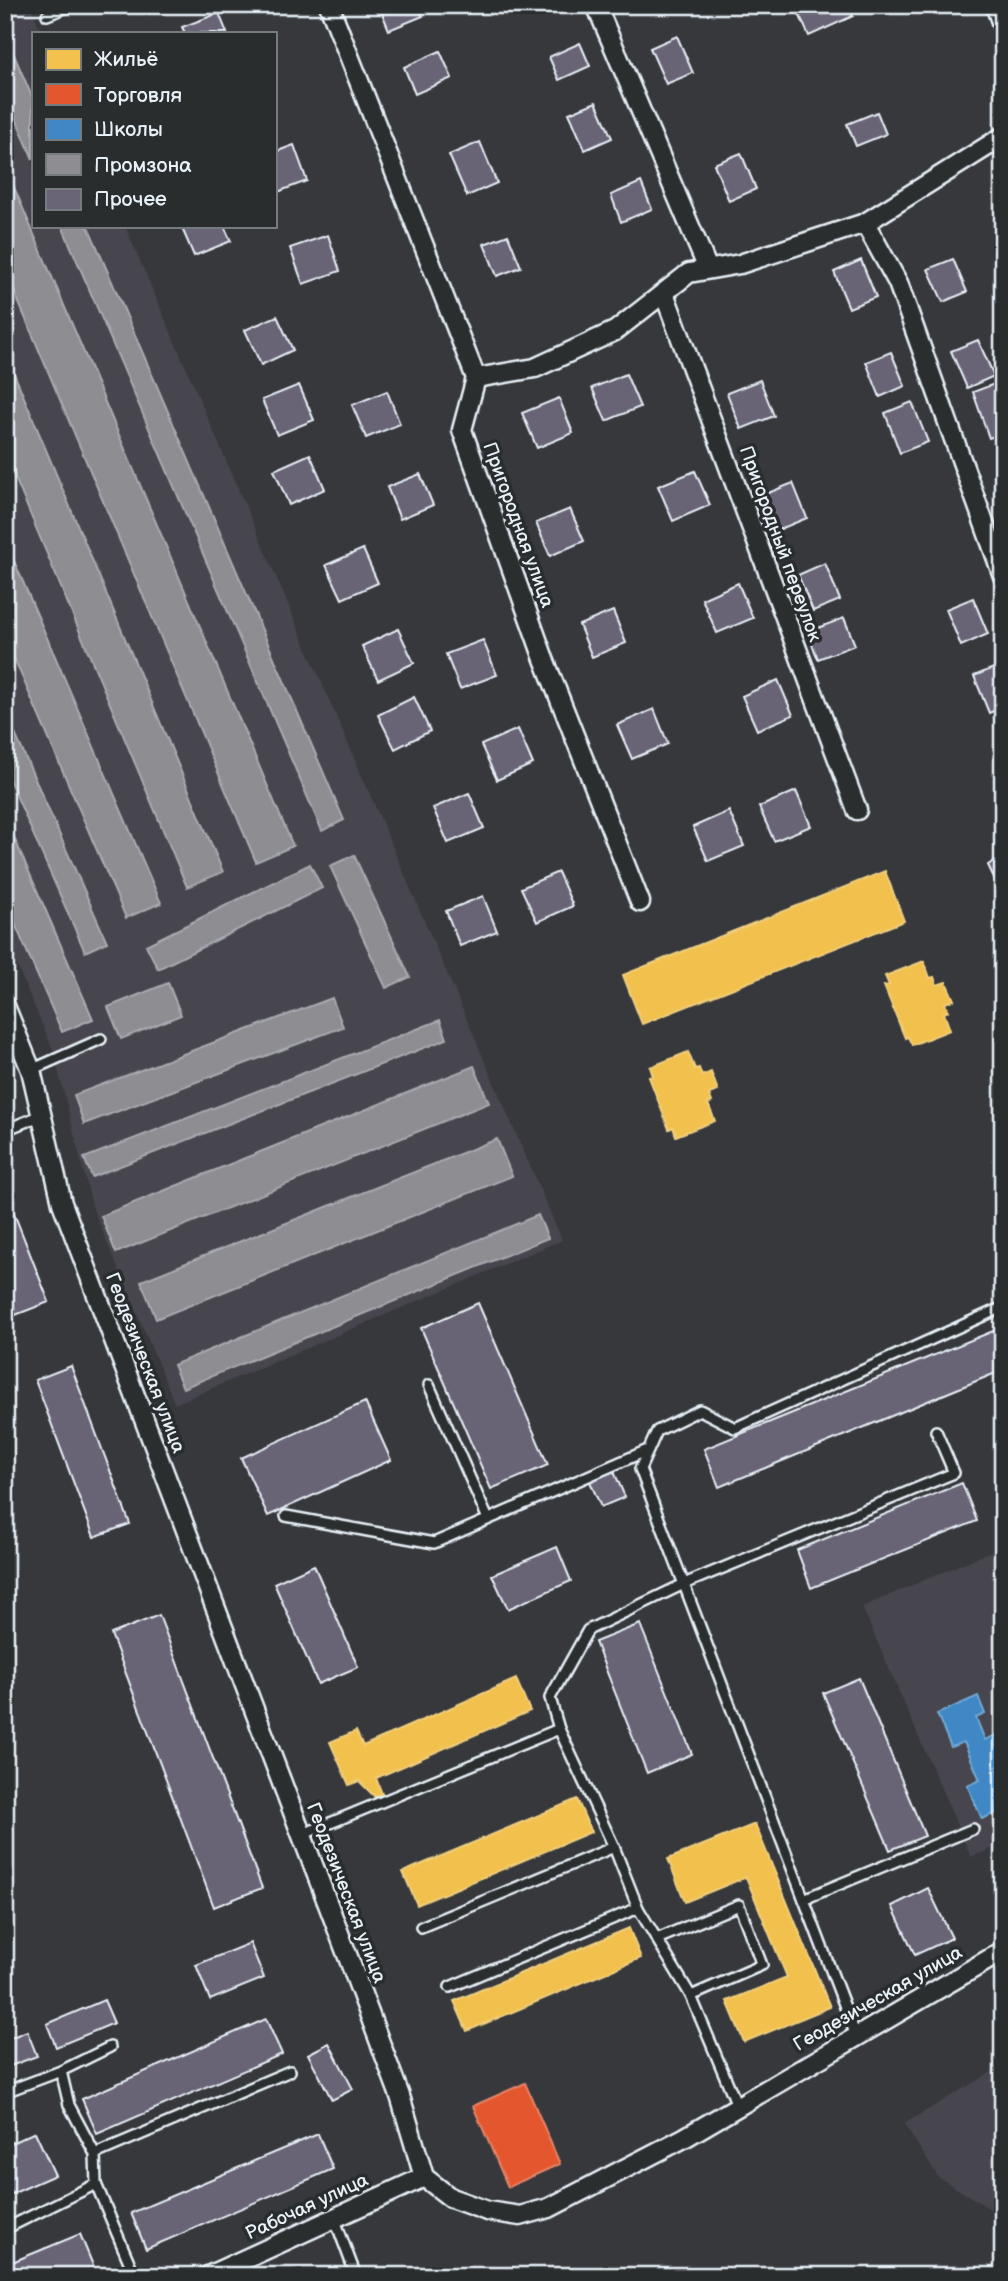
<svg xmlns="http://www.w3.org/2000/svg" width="1008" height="2281" font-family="'Balsamiq Sans',sans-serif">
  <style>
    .built { fill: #46454d }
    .homes { fill: #f2c14e; stroke: #efcf81; stroke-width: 2 }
    .shops { fill: #e4572e; stroke: #e5856b; stroke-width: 2 }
    .schools { fill: #3f88c5; stroke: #72a8d4; stroke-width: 2 }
    .industry { fill: #8d8d92; stroke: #a8abb1; stroke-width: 2 }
    .building { fill: #696476; stroke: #e8f1f8; stroke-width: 2 }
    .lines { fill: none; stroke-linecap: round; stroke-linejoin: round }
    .service-casing { stroke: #e8f1f8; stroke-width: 14 }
    .minor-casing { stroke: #e8f1f8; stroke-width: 23 }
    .service { stroke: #2a2d2e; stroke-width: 9 }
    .minor { stroke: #2a2d2e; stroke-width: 18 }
    .labels { text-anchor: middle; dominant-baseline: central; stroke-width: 7; stroke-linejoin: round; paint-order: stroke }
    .street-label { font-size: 19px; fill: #e8f1f8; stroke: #2a2d2e }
  </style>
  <rect width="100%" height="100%" fill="#37383c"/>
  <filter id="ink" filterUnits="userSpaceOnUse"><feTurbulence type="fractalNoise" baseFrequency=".0143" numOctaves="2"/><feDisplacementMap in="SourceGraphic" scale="14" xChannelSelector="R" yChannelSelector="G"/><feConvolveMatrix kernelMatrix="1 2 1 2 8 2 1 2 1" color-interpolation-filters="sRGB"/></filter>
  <g filter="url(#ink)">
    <!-- built -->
    <g class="built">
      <path d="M18,5H30L42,33H33V226H125L562,1240L175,1404L93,1209L53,1050L5,938V12Z"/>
      <path d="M1003,1546V1844L971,1857L862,1607Z"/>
      <path d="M1003,2065V2217L938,2177L904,2124Z"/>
    </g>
    <!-- homes -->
    <g class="homes">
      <path d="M885,871L904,921L642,1024L623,975Z"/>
      <path d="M924,961L930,978L934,977L937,985L946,982L954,1000L945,1003L948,1011L944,1013L950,1030L912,1045L908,1037L905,1038L884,986L889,985L885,976Z"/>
      <path d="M688,1052L695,1069L699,1068L702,1076L711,1072L718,1091L709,1094L712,1102L708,1104L715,1121L676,1136L673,1127L669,1129L649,1077L653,1076L650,1067Z"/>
      <path d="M516,1679L530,1711L376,1778L382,1794L375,1797L359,1781L349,1785L330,1742L356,1731L363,1746Z"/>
      <path d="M577,1799L591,1832L417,1905L403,1872Z"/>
      <path d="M755,1824L830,2007L744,2042L727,2001L787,1977L746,1877L685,1902L668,1859Z"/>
      <path d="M629,1928L641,1958L467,2031L454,2001Z"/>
    </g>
    <!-- shops -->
    <path class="shops" d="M525,2083L560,2164L508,2187L473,2106Z"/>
    <!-- schools -->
    <path class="schools" d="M978,1696L985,1714L976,1718L985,1740L1003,1732V1764L996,1767L1003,1782V1810L982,1819L967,1785L980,1780L964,1742L951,1747L937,1714Z"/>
    <!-- industry -->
    <g class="industry">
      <path d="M5,34L33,99V159L5,93Z"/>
      <path d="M5,166L293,846L256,862L5,270Z"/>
      <path d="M62,226H88L344,820L322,831Z"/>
      <path d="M5,352L223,872L187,887L5,454Z"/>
      <path d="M5,540L161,903L126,918L5,637Z"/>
      <path d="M5,711L107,942L85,952L5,770Z"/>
      <path d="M5,817L93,1019L62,1032L5,901Z"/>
      <path d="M354,855L410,977L386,988L330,866Z"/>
      <path d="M310,864L322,888L158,969L146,945Z"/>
      <path d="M168,983L181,1015L121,1039L108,1007Z"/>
      <path d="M332,998L343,1027L84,1124L74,1095Z"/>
      <path d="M440,1020L447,1039L92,1177L84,1158Z"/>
      <path d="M474,1066L489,1103L116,1253L101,1216Z"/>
      <path d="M497,1139L512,1176L156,1319L141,1281Z"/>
      <path d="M538,1215L548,1238L183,1388L173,1365Z"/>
    </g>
    <!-- building -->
    <g class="building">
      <path d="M418,5L423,16L389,30L379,6Z"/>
      <path d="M795,5H848L853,16L809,36Z"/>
      <path d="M219,13L227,33H185L182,27Z"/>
      <path d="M677,36L693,73L666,84L650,48Z"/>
      <path d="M580,43L590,66L559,80L549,57Z"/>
      <path d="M440,51L452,78L415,94L404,67Z"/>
      <path d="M596,102L612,138L585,150L569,113Z"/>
      <path d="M877,112L886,134L856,146L847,124Z"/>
      <path d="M480,142L497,183L467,196L449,155Z"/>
      <path d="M294,145L307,181L275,193V152Z"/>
      <path d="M741,153L756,189L729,201L714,164Z"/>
      <path d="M641,182L652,209L621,222L611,195Z"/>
      <path d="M181,226H224L231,241L194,256Z"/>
      <path d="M328,235L340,271L303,284L290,248Z"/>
      <path d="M508,235L521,267L497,276L484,244Z"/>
      <path d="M953,259L967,292L943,302L928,269Z"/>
      <path d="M861,260L876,297L849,308L834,272Z"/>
      <path d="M277,316L293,350L261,365L245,330Z"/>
      <path d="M978,340L994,376L967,388L951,351Z"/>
      <path d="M891,352L905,386L880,397L866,362Z"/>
      <path d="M626,374L640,407L606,421L592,388Z"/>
      <path d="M760,380L774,416L741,429L727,393Z"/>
      <path d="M997,383L1003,399V433L989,438L973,392Z"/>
      <path d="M299,385L314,420L277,435L262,400Z"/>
      <path d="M387,391L400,424L366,438L352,405Z"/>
      <path d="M559,398L573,433L537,448L522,413Z"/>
      <path d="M912,402L928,442L900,453L885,413Z"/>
      <path d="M310,454L325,489L289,505L274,470Z"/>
      <path d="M695,471L710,505L673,521L658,486Z"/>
      <path d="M420,474L433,505L400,519L387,487Z"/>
      <path d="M793,483L807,518L778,530L763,495Z"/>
      <path d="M570,509L584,541L550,556L536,523Z"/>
      <path d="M363,549L378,583L342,599L326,565Z"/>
      <path d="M825,563L840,600L813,611L798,575Z"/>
      <path d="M738,583L753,618L717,633L702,599Z"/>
      <path d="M973,598L988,634L961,646L946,609Z"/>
      <path d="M613,611L626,643L592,657L579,625Z"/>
      <path d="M844,618L855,645L818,659L807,632Z"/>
      <path d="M398,629L414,663L378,680L362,646Z"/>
      <path d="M483,640L497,675L460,689L446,654Z"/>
      <path d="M1001,665L1003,707L989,713L974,676Z"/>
      <path d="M778,680L793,715L757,730L742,696Z"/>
      <path d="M414,697L430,731L395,749L378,715Z"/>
      <path d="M654,709L668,744L632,759L617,725Z"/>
      <path d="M518,729L533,764L497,780L481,745Z"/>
      <path d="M796,791L811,826L774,841L759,807Z"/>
      <path d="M469,793L484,828L448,843L433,808Z"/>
      <path d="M729,811L744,846L708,861L693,827Z"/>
      <path d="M1003,855V897L988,865Z"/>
      <path d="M558,872L573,906L537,922L521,888Z"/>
      <path d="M483,896L497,931L460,946L446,911Z"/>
      <path d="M12,1208L49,1302L5,1319V1210Z"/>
      <path d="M478,1303L548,1465L491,1489L421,1328Z"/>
      <path d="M1003,1327V1370L719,1487L704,1449Z"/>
      <path d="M71,1366L130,1524L94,1537L35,1380Z"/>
      <path d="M365,1402L391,1460L268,1516L241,1458Z"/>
      <path d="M612,1467L625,1497L601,1507L588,1477Z"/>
      <path d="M962,1483L977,1521L811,1588L797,1550Z"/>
      <path d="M557,1547L571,1581L508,1609L492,1575Z"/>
      <path d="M314,1565L358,1667L318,1684L274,1583Z"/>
      <path d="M159,1615L262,1888L214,1907L111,1634Z"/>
      <path d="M640,1624L692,1754L647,1773L595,1642Z"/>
      <path d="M859,1678L925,1836L890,1850L823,1693Z"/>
      <path d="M928,1888L952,1938L915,1955L892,1906Z"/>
      <path d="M250,1943L264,1978L210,2000L196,1965Z"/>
      <path d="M104,2000L114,2023L56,2047L47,2024Z"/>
      <path d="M266,2019L282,2054L97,2134L82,2099Z"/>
      <path d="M27,2031L37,2056L5,2068V2040Z"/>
      <path d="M329,2043L353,2089L332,2100L308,2054Z"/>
      <path d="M35,2132L55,2175L5,2197V2146Z"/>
      <path d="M318,2134L333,2169L146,2249L131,2213Z"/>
      <path d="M80,2234L97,2275L5,2276V2265Z"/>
    </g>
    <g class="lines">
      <!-- service casing -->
      <g class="service-casing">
        <g id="service">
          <path d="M47,15L72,5"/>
          <path d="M31,1070L101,1039"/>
          <path d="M5,1130L42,1115"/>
          <path d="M429,1385L488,1519"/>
          <path d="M286,1516L434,1543L648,1450"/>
          <path d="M301,1835L559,1729"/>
          <path d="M804,1899L973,1829"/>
          <path d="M421,1927L614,1847"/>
          <path d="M657,1939L739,1905L762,1965L691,1996L737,2105"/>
          <path d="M450,1987L638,1908"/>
          <path d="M691,1996L638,1908L614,1847L559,1729L550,1698L588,1630L684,1584L954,1473L936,1431"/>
          <path d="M856,2036L640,1469L657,1431L700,1410L735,1428L1003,1307"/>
          <path d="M61,2071L69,2105L95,2154"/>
          <path d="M5,2092L61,2071L110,2047"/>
          <path d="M96,2184L135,2276"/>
          <path d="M334,2217L356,2276"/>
          <path d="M5,2229L96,2184L95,2154L290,2071"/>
        </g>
      </g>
      <!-- minor casing -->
      <g class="minor-casing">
        <g id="minor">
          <path d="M329,5L476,378L462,430L544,659L640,902"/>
          <path d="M596,5L708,269"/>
          <path d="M995,5L1003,27"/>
          <path d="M865,223L898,283L1003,576"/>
          <path d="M664,293L857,810"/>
          <path d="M476,378L535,368L615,331L689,273L740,264L865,223L1002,137"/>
          <path d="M5,1006L31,1070L62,1203L348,1957L400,2096L424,2177L451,2198L487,2211L520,2216L549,2208L684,2138L1003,1951"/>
          <path d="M208,2276L424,2177"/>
        </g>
      </g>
      <!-- service -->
      <use href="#service" class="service"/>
      <!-- minor -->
      <use href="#minor" class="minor"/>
    </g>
  </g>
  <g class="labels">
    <!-- street labels -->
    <g class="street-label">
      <text transform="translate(518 525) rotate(70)">Пригородная улица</text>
      <text transform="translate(780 544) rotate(70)">Пригородный переулок</text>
      <text transform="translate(145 1363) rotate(69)">Геодезическая улица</text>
      <text transform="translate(346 1893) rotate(69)">Геодезическая улица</text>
      <text transform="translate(878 1999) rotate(-30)">Геодезическая улица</text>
      <text transform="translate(307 2207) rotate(-25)">Рабочая улица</text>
    </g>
  </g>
  <!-- margin -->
  <rect width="1008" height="2281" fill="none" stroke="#2a2d2e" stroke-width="28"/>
  <rect x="14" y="14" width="980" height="2253" fill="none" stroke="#e8f1f8" stroke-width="2.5" filter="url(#ink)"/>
  <!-- legend -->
  <rect x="32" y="32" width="245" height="196" fill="#2a2d2e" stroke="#767b7f" stroke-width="2"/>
  <rect x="46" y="49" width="35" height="21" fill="#f2c14e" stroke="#767b7f" stroke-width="2"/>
  <text x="94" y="66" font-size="21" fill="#e8f1f8">Жильё</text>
  <rect x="46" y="84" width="35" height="21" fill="#e4572e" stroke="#767b7f" stroke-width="2"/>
  <text x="94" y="102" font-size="21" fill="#e8f1f8">Торговля</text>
  <rect x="46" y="119" width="35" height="21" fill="#3f88c5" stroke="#767b7f" stroke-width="2"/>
  <text x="94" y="136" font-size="21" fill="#e8f1f8">Школы</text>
  <rect x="46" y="154" width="35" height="21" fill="#8d8d92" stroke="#767b7f" stroke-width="2"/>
  <text x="94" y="172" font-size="21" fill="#e8f1f8">Промзона</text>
  <rect x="46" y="189" width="35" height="21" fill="#696476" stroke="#767b7f" stroke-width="2"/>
  <text x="94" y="206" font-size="21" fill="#e8f1f8">Прочее</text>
</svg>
